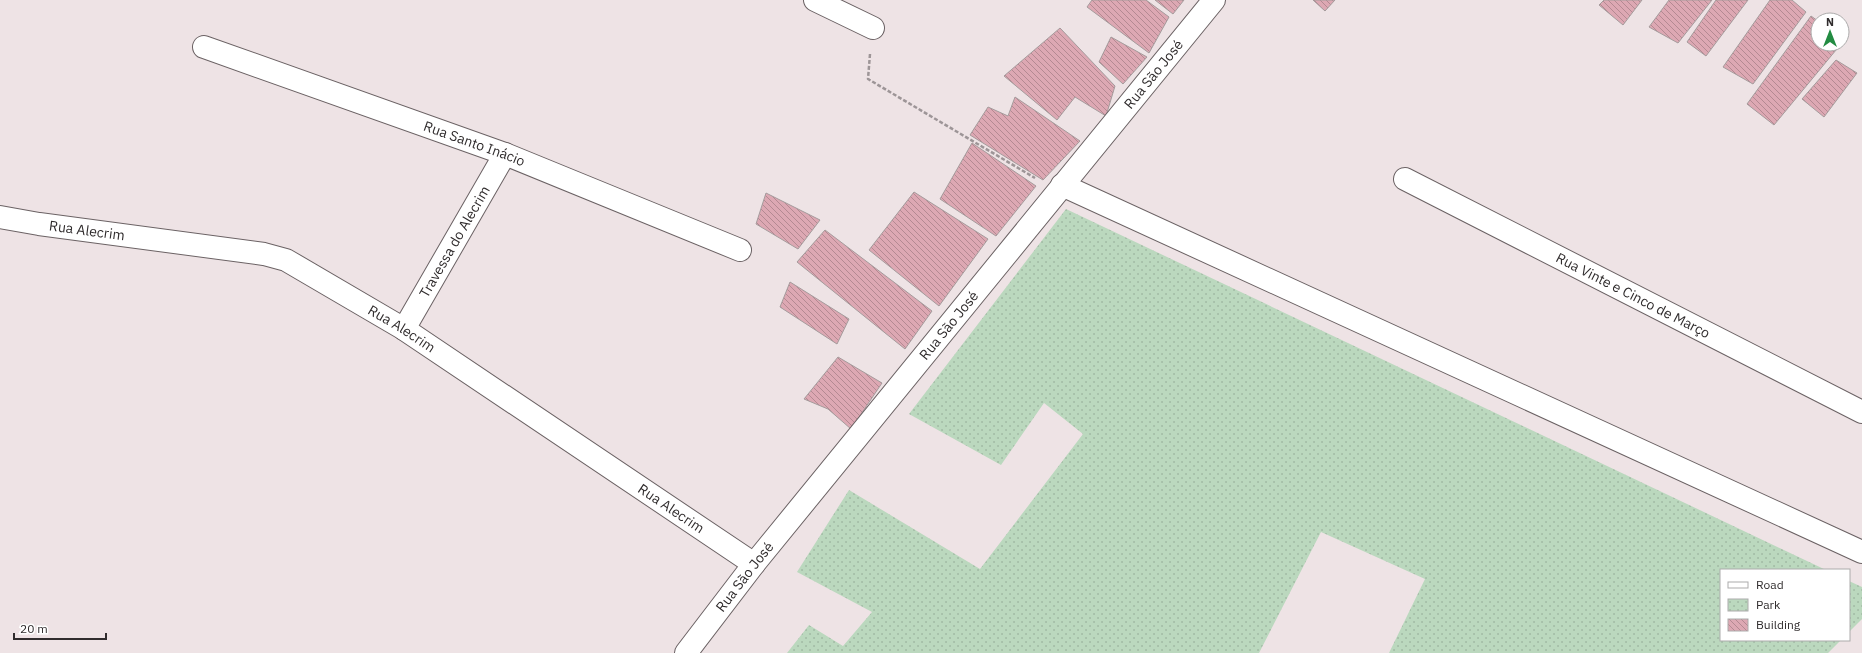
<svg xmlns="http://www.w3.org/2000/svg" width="1862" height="653" font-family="'IBM Plex Sans',sans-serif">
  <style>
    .park { fill: url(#park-dots) }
    .building { fill: url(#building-back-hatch); stroke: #a59b9c }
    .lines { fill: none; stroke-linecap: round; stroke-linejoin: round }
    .street-casing { stroke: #6b6264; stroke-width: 24 }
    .path { stroke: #9d9597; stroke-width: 2.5; stroke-dasharray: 4 2; stroke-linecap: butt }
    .street { stroke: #fff; stroke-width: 22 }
    .labels { text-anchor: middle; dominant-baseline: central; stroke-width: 4; stroke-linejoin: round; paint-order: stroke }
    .street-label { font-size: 14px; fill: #302c2d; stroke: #fff }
  </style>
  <defs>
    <pattern id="park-dots" width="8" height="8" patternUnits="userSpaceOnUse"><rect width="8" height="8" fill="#bbd8be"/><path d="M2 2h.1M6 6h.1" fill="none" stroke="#a1baa4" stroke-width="1.8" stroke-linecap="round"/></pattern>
    <pattern id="building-back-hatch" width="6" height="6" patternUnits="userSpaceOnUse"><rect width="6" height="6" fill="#dda8b3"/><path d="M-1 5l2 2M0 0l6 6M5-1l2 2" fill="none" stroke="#b48992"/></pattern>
  </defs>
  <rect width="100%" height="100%" fill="#eee3e5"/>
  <!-- park -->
  <g class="park">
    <path d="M1066,209L1826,570H1721V640H1841L1828,653H1389L1425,579L1321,532L1259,653H787L809,625L843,646L872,612L797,572L849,490L980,569L1083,434L1044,403L1001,465L909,414Z"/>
    <path d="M1849,581L1862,587V619L1849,632Z"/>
  </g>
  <!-- building -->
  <g class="building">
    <path d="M1092,0H1146L1169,17L1149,53L1087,7Z"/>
    <path d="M1155,0H1184L1173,14Z"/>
    <path d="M1313,0H1335L1325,11Z"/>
    <path d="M1604,0H1642L1623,25L1599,5Z"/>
    <path d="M1669,0H1712L1678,43L1649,27Z"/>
    <path d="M1716,0H1748L1706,56L1687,42Z"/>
    <path d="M1770,0H1792L1806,12L1753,84L1723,67Z"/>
    <path d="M1811,16L1818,21V44H1841L1774,125L1747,104Z"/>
    <path d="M1060,28L1115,86L1106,116L1075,97L1057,120L1004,76Z"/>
    <path d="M1111,37L1147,57L1123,84L1099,62Z"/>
    <path d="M1836,60L1857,73L1824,117L1802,99Z"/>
    <path d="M1015,97L1080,141L1043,180L970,135L988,107L1008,116Z"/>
    <path d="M972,143L1036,186L996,236L940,199Z"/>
    <path d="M914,192L988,239L939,306L869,250Z"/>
    <path d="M766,193L820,220L798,249L756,224Z"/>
    <path d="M825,230L932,311L905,349L797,262Z"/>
    <path d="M790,282L849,319L837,344L780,307Z"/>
    <path d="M838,357L882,383L851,429L828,409L804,399Z"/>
  </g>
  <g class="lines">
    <!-- street casing -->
    <g class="street-casing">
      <g id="street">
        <path d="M815,0L873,28"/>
        <path id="s1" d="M204,47L505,154L740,250"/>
        <path id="s2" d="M1405,179L1862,412"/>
        <path d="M1062,185L1862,552"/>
        <path id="s3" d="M0,217L39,224L264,254L286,260L404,329L754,564"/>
        <path id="s4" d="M404,329L505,154"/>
        <path id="s5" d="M686,653L754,564L1214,0"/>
      </g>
    </g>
    <!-- path -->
    <path class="path" d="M870,54L868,79L1035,178"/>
    <!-- street -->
    <use href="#street" class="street"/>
  </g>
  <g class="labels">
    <!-- street labels -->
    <g class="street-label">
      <text stroke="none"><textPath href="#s5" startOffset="744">Rua São José</textPath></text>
      <text stroke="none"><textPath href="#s1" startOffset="287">Rua Santo Inácio</textPath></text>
      <text stroke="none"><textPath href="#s3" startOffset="88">Rua Alecrim</textPath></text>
      <text stroke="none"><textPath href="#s4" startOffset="101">Travessa do Alecrim</textPath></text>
      <text stroke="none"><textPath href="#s2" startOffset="256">Rua Vinte e Cinco de Março</textPath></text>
      <text stroke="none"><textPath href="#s5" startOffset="420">Rua São José</textPath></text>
      <text stroke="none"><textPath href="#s3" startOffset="424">Rua Alecrim</textPath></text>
      <text stroke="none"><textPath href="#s3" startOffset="748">Rua Alecrim</textPath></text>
      <text stroke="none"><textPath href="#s5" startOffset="96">Rua São José</textPath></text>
    </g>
  </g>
  <!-- legend -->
  <rect x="1720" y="569" width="130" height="72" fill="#ffffff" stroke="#acabab"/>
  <rect x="1728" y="582" width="20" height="6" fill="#ffffff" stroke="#acabab"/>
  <text x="1756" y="589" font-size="12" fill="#302c2d">Road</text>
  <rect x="1728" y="599" width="20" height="12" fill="url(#park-dots)" stroke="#acabab"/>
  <text x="1756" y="609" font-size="12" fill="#302c2d">Park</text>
  <rect x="1728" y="619" width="20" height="12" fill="url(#building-back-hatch)" stroke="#acabab"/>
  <text x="1756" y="629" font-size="12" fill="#302c2d">Building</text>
  <!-- north arrow -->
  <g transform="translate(1830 32)"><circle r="19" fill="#ffffff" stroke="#acabab"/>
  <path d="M0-3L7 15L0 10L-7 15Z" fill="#238c42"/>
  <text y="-6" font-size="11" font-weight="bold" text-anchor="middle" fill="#302c2d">N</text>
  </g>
  <!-- scale -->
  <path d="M14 633v6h92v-6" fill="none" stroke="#302c2d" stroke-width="2"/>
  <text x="20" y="633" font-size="12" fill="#302c2d" stroke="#ffffff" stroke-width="3" paint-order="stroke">20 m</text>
</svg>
